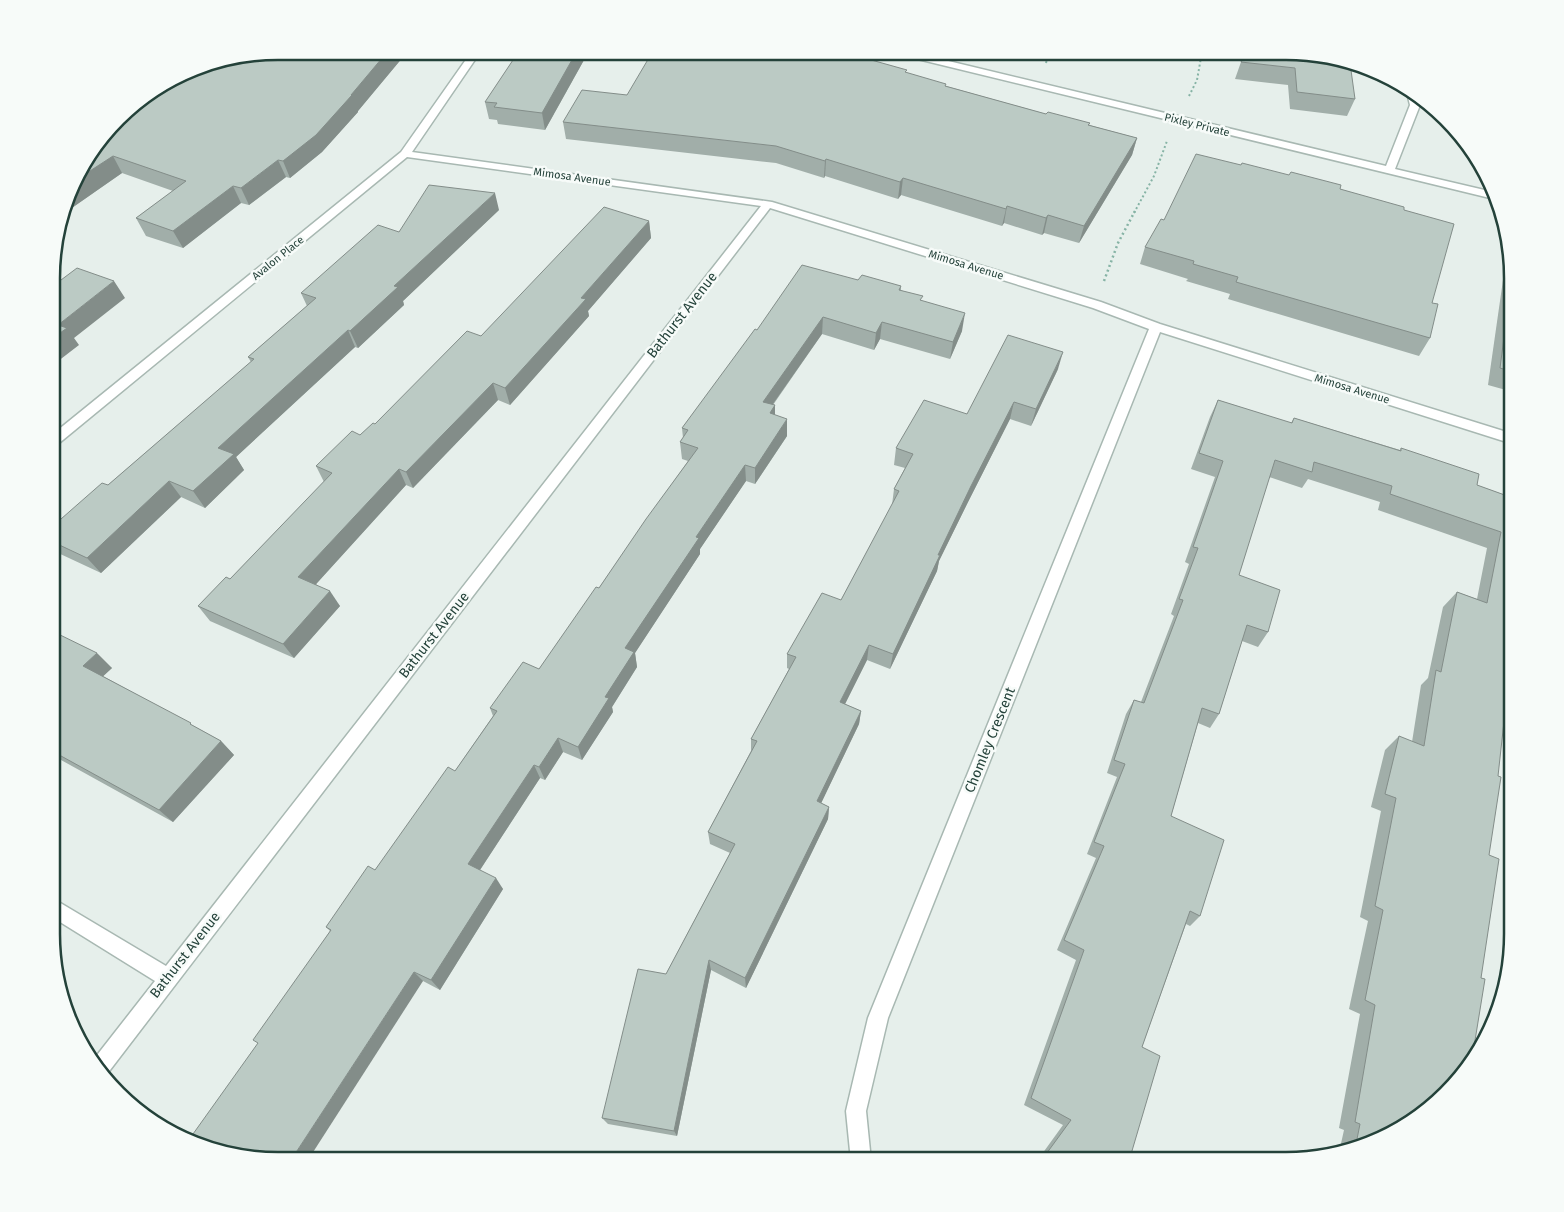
<svg xmlns="http://www.w3.org/2000/svg" width="1564" height="1212" font-family="'Fira Sans',sans-serif">
  <style>
    .lines { fill: none; stroke-linecap: round; stroke-linejoin: round }
    .minor-casing { stroke: #a8b8b2; stroke-width: 3 }
    .path-far1 { stroke: #86b3a5; stroke-width: 2; stroke-dasharray: 2 2.5; stroke-linecap: butt }
    .path { stroke: #86b3a5; stroke-width: 2.5; stroke-dasharray: 2 3; stroke-linecap: butt }
    .minor { fill: #fff; fill-rule: evenodd }
    .wall { fill: #a1aea9 }
    .shaded-wall { fill: #838d89 }
    .building { fill: #bbcac4; stroke: #838d89 }
    .labels { text-anchor: middle; dominant-baseline: central; stroke-width: 5; stroke-linejoin: round; paint-order: stroke }
    .far-street-label { font-size: 11px; fill: #24423a; stroke: #f7fbf9 }
    .street-label { font-size: 14px; fill: #24423a; stroke: #f7fbf9 }
    .rim { fill: none; stroke: #24423a; stroke-width: 2.5 }
  </style>
  <rect width="100%" height="100%" fill="#e6efeb"/>
  <g class="lines">
    <!-- minor casing -->
    <g class="minor-casing">
      <g id="minor">
        <path d="M472,51H481L412,152L772,202L1101,302L1160,324L1513,434V444L1160,332L888,1018L866,1111L871,1161H851L846,1111L868,1018L1149,329L1093,308L770,208L107,1074L94,1059L155,981L52,917V898L166,966L761,206L407,157L58,444L53,446V434L401,152Z"/>
        <path d="M897,52H911L1386,166L1410,105L1407,93L1409,91L1418,97L1420,105L1395,169L1493,192L1494,199L901,55Z"/>
      </g>
    </g>
    <!-- path-far1 -->
    <g class="path-far1">
      <path d="M853,57L861,52"/>
      <path d="M1046,63L1049,52"/>
      <path d="M1189,96L1197,80L1202,52"/>
      <path d="M1134,213L1154,176L1167,141"/>
    </g>
    <!-- path -->
    <path class="path" d="M1104,281L1118,243L1135,211"/>
    <!-- minor -->
    <use href="#minor" class="minor"/>
  </g>
  <!-- wall -->
  <g class="wall">
    <path d="M278,51H408L358,111V112L322,152L290,178L286,177L249,205L241,203L183,248L146,236L136,218L173,191L122,173L66,212L82,165Z"/>
    <path d="M589,51L545,130L498,124L497,120L489,119L485,102Z"/>
    <path d="M1075,52H1116L1115,56Z"/>
    <path d="M1300,52L1355,99L1347,116L1290,109L1288,85L1235,79L1241,62Z"/>
    <path d="M907,73L946,86L1046,114L1090,123L1089,125L1137,138L1132,155L1079,243L1044,233L1042,235L1004,223L1002,226L901,195L898,199L825,176L824,178L776,163L566,139L563,122Z"/>
    <path d="M1241,165L1340,189L1404,210L1432,303L1430,338L1419,356L1228,299L1230,294L1186,281L1188,279L1140,264L1145,247L1164,220Z"/>
    <path d="M499,210L403,301L404,305L358,348L355,347L236,457L244,470L205,508L181,497L101,573L56,552L53,549V526L108,485L251,362L248,357L307,306L301,293L399,232Z"/>
    <path d="M649,221L651,238L588,311L589,316L510,405L498,400L413,488L406,485L316,584L340,606L294,658L210,621L198,606L230,579L324,482L316,466L375,424L481,336Z"/>
    <path d="M1507,252L1513,278V392L1488,385Z"/>
    <path d="M858,280L901,286V290L922,301L962,331L950,359L880,339L874,350L822,334L773,405H775V415L787,436L755,484L746,481L700,549V554L635,653L637,667L612,707L613,712L582,760L563,752L545,780L540,778L480,870L503,889L440,990L423,981L258,1043L330,931L326,927L375,870L455,771L493,716L490,708L539,669L599,588L688,461L682,459L680,442L683,438L682,428L757,330Z"/>
    <path d="M1058,369L1031,426L1010,419L968,502L939,561L937,571L890,669L867,660L845,704L861,711L859,724L821,803L829,807L828,819L746,988L711,970L677,1136L608,1124L602,1118L666,974L730,853L710,844L708,832L751,751V739L789,669L787,668V654L841,600L892,505L894,489L905,468L894,465L896,448L967,414Z"/>
    <path d="M1218,400L1291,423L1294,418L1400,450L1401,448L1477,485L1513,498L1512,685L1508,690L1386,1137L1340,1148L1344,1130L1339,1128L1360,1014L1349,1009L1368,921L1360,917L1381,811L1371,807L1385,750L1399,736L1412,742L1421,685L1428,678L1443,607L1457,592L1477,599L1487,548L1378,510L1380,502L1308,479L1302,488L1269,477L1239,575L1268,632L1258,647L1242,641L1219,714L1210,728L1198,723L1171,816L1200,916L1190,926L1186,924L1142,1047L1129,1161H1037L1063,1125L1024,1105L1076,960L1057,950L1096,858L1087,854L1117,777L1107,773L1126,714L1134,700L1141,702L1174,616L1171,614L1189,564L1185,562L1215,477L1191,469L1210,417Z"/>
    <path d="M52,631L112,668L103,676L221,741L234,755L173,822L52,755Z"/>
  </g>
  <!-- shaded-wall -->
  <g class="shaded-wall">
    <path d="M388,51H408L358,111V112L322,152L290,178L283,161L351,95Z"/>
    <path d="M577,51H589L545,130L542,113Z"/>
    <path d="M1137,138L1132,155L1079,243L1084,226Z"/>
    <path d="M113,156L122,173L66,212L76,180Z"/>
    <path d="M826,159L825,176L824,178L825,161Z"/>
    <path d="M278,160L286,177L249,205L241,188Z"/>
    <path d="M903,178L901,195L898,199L900,182Z"/>
    <path d="M233,186L241,203L183,248L173,231Z"/>
    <path d="M495,193L499,210L403,301L404,305L358,348L350,331L394,286Z"/>
    <path d="M1007,206L1004,223L1002,226L1006,209Z"/>
    <path d="M1048,215L1044,233L1042,235L1046,218Z"/>
    <path d="M649,221L651,238L588,311L589,316L510,405L505,388L581,298Z"/>
    <path d="M114,281L125,298L74,338L79,345L53,365V338L58,325Z"/>
    <path d="M965,313L962,331L950,359L953,342Z"/>
    <path d="M823,317L822,334L763,418V402Z"/>
    <path d="M882,322L880,339L874,350L876,333Z"/>
    <path d="M348,330L355,347L236,457L244,470L205,508L193,491L218,448Z"/>
    <path d="M1063,352L1058,369L1031,426L1036,409Z"/>
    <path d="M493,383L498,400L413,488L406,472Z"/>
    <path d="M1014,402L1010,419L968,502L939,561L937,571L890,669L893,654L938,555L971,486Z"/>
    <path d="M775,405V422L770,413Z"/>
    <path d="M787,419V436L755,484V468Z"/>
    <path d="M745,465L746,481L700,549V554L635,653L637,667L612,707L613,712L582,760L578,747L605,697L625,648L696,537Z"/>
    <path d="M399,469L406,485L308,593L298,577Z"/>
    <path d="M169,481L181,497L101,573L87,558Z"/>
    <path d="M330,591L340,606L294,658L283,644Z"/>
    <path d="M869,645L867,660L839,716L840,702Z"/>
    <path d="M97,653L112,668L98,681L83,666Z"/>
    <path d="M861,711L859,724L816,814L817,801Z"/>
    <path d="M558,738L563,752L545,780L539,767Z"/>
    <path d="M221,741L234,755L173,822L159,810Z"/>
    <path d="M534,765L540,778L476,876L468,864Z"/>
    <path d="M829,807L828,819L746,988L745,978Z"/>
    <path d="M496,878L503,889L440,990L431,980Z"/>
    <path d="M709,960L711,970L677,1136L674,1131Z"/>
    <path d="M414,972L423,981L308,1160H291Z"/>
  </g>
  <!-- building -->
  <g class="building">
    <path d="M278,51H388L351,95H352L316,135L283,161L278,160L241,188L233,186L173,231L136,218L186,181L113,156L76,180L82,165L129,107L205,63Z"/>
    <path d="M519,51H577L542,113L494,107L497,103L485,102Z"/>
    <path d="M653,51L820,52L857,56L907,70L905,72L946,84L945,86L1046,114L1048,112L1090,123L1088,125L1137,138L1084,226L1048,215L1046,218L1007,206L1006,209L903,178L900,182L826,159L825,161L776,146L563,122L582,90L627,95Z"/>
    <path d="M1246,52H1300L1350,63L1355,99L1297,92L1295,68L1241,62Z"/>
    <path d="M1196,154L1241,165L1242,163L1289,175L1291,172L1341,185L1340,189L1404,207V210L1454,224L1432,303L1438,304L1430,338L1236,282L1238,277L1193,264L1194,261L1145,247L1161,219L1164,220Z"/>
    <path d="M429,185L495,193L394,286L398,287L350,331L348,330L218,448L234,454L193,491L169,481L87,558L53,542V526L102,483L108,485L254,359L248,357L316,298L301,293L378,225L399,232Z"/>
    <path d="M604,207L649,221L581,298L586,299L505,388L493,383L406,472L399,469L298,577L330,591L283,644L198,606L226,577L230,579L332,473L316,466L352,431L360,435L373,423L375,424L467,331L481,336Z"/>
    <path d="M802,265L858,280L862,275L901,286L899,290L923,296L920,300L965,313L953,342L882,322L876,333L823,317L763,402L775,405L770,413L787,419L755,468L745,465L696,537L699,538L625,648L634,652L605,697L609,698L578,747L558,738L539,767L534,765L468,864L496,878L431,980L414,972L291,1160H264L192,1144L188,1141L258,1043L253,1040L331,930L326,927L368,866L375,870L448,767L455,771L497,711L490,708L523,662L539,669L596,587L599,588L646,519L698,448L680,442L688,430L682,428L755,329L757,330Z"/>
    <path d="M77,268L114,281L58,325L67,328L53,338V286Z"/>
    <path d="M1512,276L1513,278V372L1500,368Z"/>
    <path d="M1008,335L1063,352L1036,409L1014,402L971,486L938,555H940L893,654L869,645L840,702L861,711L817,801L829,807L745,978L709,960L674,1131L602,1118L638,969L666,974L735,844L708,832L757,741L751,739L796,657L787,654L822,593L841,600L899,491L894,489L913,454L896,448L924,400L967,414Z"/>
    <path d="M1218,400L1292,423L1294,418L1401,451V448L1479,474L1477,485L1513,498L1512,678L1509,676L1498,776L1501,777L1489,855L1499,859L1481,978L1485,979L1472,1059L1457,1083L1386,1137L1356,1144L1360,1124L1355,1122L1375,1005L1365,1000L1383,910L1375,906L1396,798L1385,794L1399,736L1424,746L1436,670L1441,672L1457,592L1487,603L1501,532L1390,494L1392,486L1314,462L1312,472L1275,460L1239,575L1280,590L1268,632L1247,625L1219,714L1202,708L1171,816L1224,840L1200,916L1190,911L1142,1047L1160,1056L1129,1161H1041L1071,1120L1031,1098L1084,950L1064,940L1104,846L1094,842L1125,764L1114,760L1134,700L1144,703L1183,600L1179,599L1198,548L1193,547L1223,461L1199,453Z"/>
    <path d="M52,631L97,653L83,666L191,723L190,724L221,741L159,810L52,751Z"/>
    <path d="M495,1156L568,1160H494Z"/>
  </g>
  <g class="labels">
    <!-- far-street labels -->
    <g class="far-street-label">
      <text transform="translate(1197 125) rotate(14)">Pixley Private</text>
      <text transform="translate(572 177) rotate(8)">Mimosa Avenue</text>
      <text transform="translate(278 258) rotate(-39)">Avalon Place</text>
      <text transform="translate(966 265) rotate(17)">Mimosa Avenue</text>
      <text transform="translate(1352 389) rotate(17)">Mimosa Avenue</text>
    </g>
    <!-- street labels -->
    <g class="street-label">
      <text transform="translate(682 315) rotate(-52)">Bathurst Avenue</text>
      <text transform="translate(434 635) rotate(-52)">Bathurst Avenue</text>
      <text transform="translate(990 740) rotate(-68)">Chomley Crescent</text>
      <text transform="translate(185 955) rotate(-52)">Bathurst Avenue</text>
    </g>
  </g>
  <!-- crop -->
  <path d="M0 0H1564V1212H0ZM278 60H1286A218 218 0 0 1 1504 278V934A218 218 0 0 1 1286 1152H278A218 218 0 0 1 60 934V278A218 218 0 0 1 278 60Z" fill="#f7fbf9" fill-rule="evenodd"/>
  <path class="rim" d="M278 60H1286A218 218 0 0 1 1504 278V934A218 218 0 0 1 1286 1152H278A218 218 0 0 1 60 934V278A218 218 0 0 1 278 60Z"/>
</svg>
